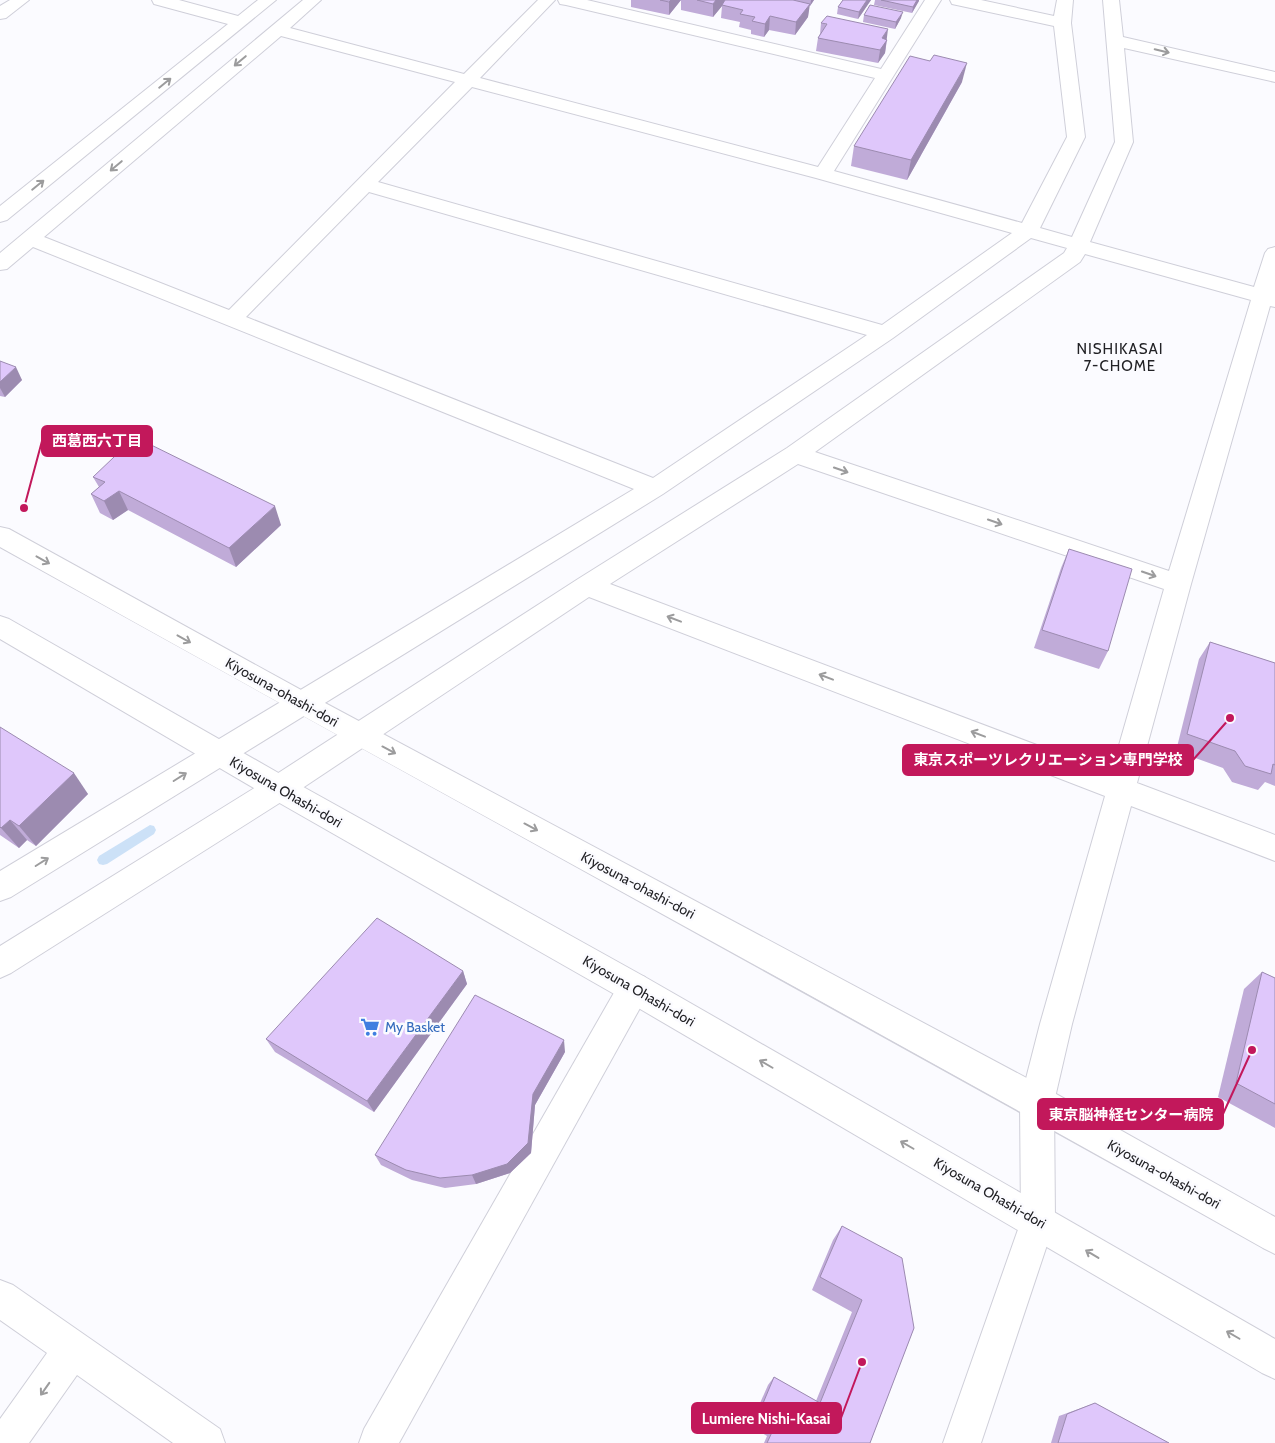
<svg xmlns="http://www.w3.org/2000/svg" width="1275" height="1443" font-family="Cabin,'Noto Sans JP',sans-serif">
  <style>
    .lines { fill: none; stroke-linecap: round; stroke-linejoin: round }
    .stream { fill: #cce1f7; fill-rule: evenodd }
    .minor-casing { stroke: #cfcfd9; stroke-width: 2 }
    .major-casing { stroke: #cfcfd9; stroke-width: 2 }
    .minor { fill: #fff; fill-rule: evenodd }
    .major { fill: #fff; fill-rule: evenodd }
    .wall { fill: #c0abd8 }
    .shaded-wall { fill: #9c8bb0 }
    .building { fill: #dfc7fb; stroke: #9c8bb0 }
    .oneway { stroke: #9c9c9d }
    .labels { text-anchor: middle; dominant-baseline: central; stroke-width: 5; stroke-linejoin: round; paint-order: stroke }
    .street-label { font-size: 14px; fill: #222226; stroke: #fbfbff }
    .shop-label { font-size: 14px; fill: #366cbe; stroke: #fbfbff; text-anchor: start }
    .neighbourhood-label { font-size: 15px; letter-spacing: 1px; fill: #222226; stroke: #fbfbff }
    .leader { fill: none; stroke: #c2185b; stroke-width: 2 }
    .callout-dot { fill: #c2185b; stroke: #fbfbff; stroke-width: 2 }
    .callout { fill: #c2185b; stroke: #c2185b; stroke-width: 2 }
    .callout-label { font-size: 15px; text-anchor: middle; font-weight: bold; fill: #fff }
  </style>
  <rect width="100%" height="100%" fill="#fbfbff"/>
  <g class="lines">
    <!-- stream -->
    <path class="stream" d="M150,825L154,826L156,830L154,834L107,864L103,865L99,864L97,860L99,856Z"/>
    <!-- minor casing -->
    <g class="minor-casing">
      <g id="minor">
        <path d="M10,0H29L6,18L0,19V6Z"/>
        <path d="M152,0H179L238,16L258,0H276L7,220L0,222V206L228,24L154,4Z"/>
        <path d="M303,0H321L290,28L464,74L538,0H555L480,78L818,167L875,78L566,5L560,4L558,0H587L881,69L925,0H941L834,171L1022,223L1067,137L1054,26L952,4L950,0H981L1054,16L1057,0H1073L1071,23L1085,137L1040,228L1072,237L1115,142L1103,0H1119L1123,37L1275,72V82L1124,48L1133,142L1090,242L1254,287L1265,253L1268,249L1275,247V307L1270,306L1191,584L1137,783L1275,835V861L1131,806L1072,1024L1054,1102L1055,1221L981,1443H943L1021,1221L1020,1102L1040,1024L1105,796L589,597L289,797L11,973L0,978V946L269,779L578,579L787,448L1064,253L1067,248L1031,238L893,338L663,494L11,897L0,901V871L634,489L33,247L7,269L0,270V253ZM281,36L455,82L229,310L44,237ZM472,87L816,178L1012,233L882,325L378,182ZM369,192L867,335L653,478L246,317ZM1085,254L1251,300L1169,571L815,452L1080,262ZM798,464L1164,589L1111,773L610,584Z"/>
        <path d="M634,973L645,977L650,988L645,999L399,1443H359L364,1429L623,977Z"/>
        <path d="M0,1280L13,1285L220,1429L225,1443H173L77,1375L29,1443H0V1419L47,1353L0,1320Z"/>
      </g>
    </g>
    <!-- major casing -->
    <g class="major-casing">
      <g id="major">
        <path d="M0,527L9,529L312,696L1049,1090L1275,1217V1254L1263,1248C844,1011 420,783 0,547Z"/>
        <path d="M0,616L9,619L289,779L645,977L1275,1339V1379L1262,1373L623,999L269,797L0,639Z"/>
      </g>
    </g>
    <!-- minor -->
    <use href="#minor" class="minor"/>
    <!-- major -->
    <use href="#major" class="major"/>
  </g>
  <!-- wall -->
  <g class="wall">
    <path d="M631,0H814L810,6H809L808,17L795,35L769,30L764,37L751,34V30L739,27L740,22L721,18L722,6L713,17L681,10V0L669,15L631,7Z"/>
    <path d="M843,0H871L858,19L837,14L838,7Z"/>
    <path d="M875,0H919L912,13L874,5Z"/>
    <path d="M864,15L901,18L895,29L863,22Z"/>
    <path d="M821,23L887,40L885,53L878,63L816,51L818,38L820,34Z"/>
    <path d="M962,82L907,180L851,166L854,146Z"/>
    <path d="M0,361L22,380L5,397L0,396Z"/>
    <path d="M93,477L281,525L236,567L128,510L113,520L100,513L91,494L99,487Z"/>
    <path d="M1069,549L1108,651L1099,669L1034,648L1061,568Z"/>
    <path d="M1210,642L1275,663V786L1265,782L1258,790L1232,782L1223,768L1176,751L1199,659Z"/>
    <path d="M0,727L88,794L36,846L27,840L19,848L0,835Z"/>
    <path d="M463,971L467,984L374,1112L275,1052L266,1039Z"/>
    <path d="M1262,972L1275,978V1128L1218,1097L1244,989Z"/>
    <path d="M565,1052L535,1105L531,1153L510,1173L476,1184L445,1188L412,1180L381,1165L375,1155Z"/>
    <path d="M842,1226L914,1328L870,1443H764L767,1436L750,1426L768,1385L774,1377L816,1401L852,1312L812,1290L833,1240Z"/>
    <path d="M1095,1403L1169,1443H1051L1059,1416Z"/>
  </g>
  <!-- shaded-wall -->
  <g class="shaded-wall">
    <path d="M671,0H681L669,15V2Z"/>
    <path d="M716,0H727L722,5V6L713,17V4Z"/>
    <path d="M811,0H814L810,6Z"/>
    <path d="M867,0H871L858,19L859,12Z"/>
    <path d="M917,0H919V1L912,13L913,7Z"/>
    <path d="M810,4L808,17L795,35L796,22Z"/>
    <path d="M903,12L901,18L895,29L896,22Z"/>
    <path d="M770,16L769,30L764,37L765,24Z"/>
    <path d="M888,29L885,53L878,63L882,38Z"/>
    <path d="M967,63L962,82L907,180L911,160Z"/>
    <path d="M16,367L22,380L5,397L0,388V382Z"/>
    <path d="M119,491L128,510L113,520L104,501Z"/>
    <path d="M275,506L281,525L236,567L229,548Z"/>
    <path d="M74,773L88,794L36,846L19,826Z"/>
    <path d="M10,820L27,840L19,848L1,828Z"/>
    <path d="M463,971L467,984L374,1112L367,1101Z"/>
    <path d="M564,1040L565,1052L535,1105L531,1153L510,1173L476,1184L472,1175L533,1094Z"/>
  </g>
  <!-- building -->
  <g class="building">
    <path d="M660,0H671L669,2Z"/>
    <path d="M697,0H716L713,4Z"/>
    <path d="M725,0H793L810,4L796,22L770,16L765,24L752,21L755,17L740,14L743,10L722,5Z"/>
    <path d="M843,0H867L859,12L838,7Z"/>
    <path d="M881,0H917L913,7Z"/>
    <path d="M870,5L903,12L896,22L864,15Z"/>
    <path d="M827,16L888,29L882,38L887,40L880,50L818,38L827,24L821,23Z"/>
    <path d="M934,55L967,63L911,160L854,146L910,56L930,61Z"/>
    <path d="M0,361L16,367L0,382Z"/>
    <path d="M135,437L275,506L229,548L119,491L104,501L91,494L105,482L93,477Z"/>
    <path d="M1069,549L1132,569L1108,651L1042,630Z"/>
    <path d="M1210,642L1275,663V765L1273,764L1271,774L1245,766L1235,751L1187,734Z"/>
    <path d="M0,727L74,773L19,826L10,820L1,828L0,827Z"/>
    <path d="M377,918L463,971L367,1101L266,1039Z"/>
    <path d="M1262,972L1275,978V1104L1236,1083Z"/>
    <path d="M475,995L564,1040L533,1094L528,1143L507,1164L472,1175L440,1178L406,1170L375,1155Z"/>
    <path d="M842,1226L902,1258L914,1328L870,1443H767L773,1430L756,1420L774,1377L820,1403L862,1300L820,1277Z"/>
    <path d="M1095,1403L1169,1443H1058L1067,1414Z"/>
  </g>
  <!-- one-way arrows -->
  <defs><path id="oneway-shaft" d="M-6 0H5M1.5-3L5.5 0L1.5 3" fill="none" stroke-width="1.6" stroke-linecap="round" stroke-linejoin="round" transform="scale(1.25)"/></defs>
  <g class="oneway">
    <use href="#oneway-shaft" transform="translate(1162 51) rotate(13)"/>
    <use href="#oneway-shaft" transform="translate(240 61) rotate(140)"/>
    <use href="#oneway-shaft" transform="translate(165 83) rotate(-39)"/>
    <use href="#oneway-shaft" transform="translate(116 166) rotate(140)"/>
    <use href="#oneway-shaft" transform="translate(38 185) rotate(-39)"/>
    <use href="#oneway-shaft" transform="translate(841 470) rotate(19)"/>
    <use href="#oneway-shaft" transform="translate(995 522) rotate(19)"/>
    <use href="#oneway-shaft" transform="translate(43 560) rotate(29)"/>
    <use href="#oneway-shaft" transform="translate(1149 574) rotate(19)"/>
    <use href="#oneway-shaft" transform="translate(674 619) rotate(-159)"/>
    <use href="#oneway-shaft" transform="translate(184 639) rotate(29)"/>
    <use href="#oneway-shaft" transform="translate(826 677) rotate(-159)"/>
    <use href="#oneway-shaft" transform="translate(978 734) rotate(-159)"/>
    <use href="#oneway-shaft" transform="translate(389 750) rotate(28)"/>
    <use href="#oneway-shaft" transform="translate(180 777) rotate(-32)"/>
    <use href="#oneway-shaft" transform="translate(531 827) rotate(28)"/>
    <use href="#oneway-shaft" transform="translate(42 862) rotate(-32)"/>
    <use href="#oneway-shaft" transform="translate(766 1064) rotate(-150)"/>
    <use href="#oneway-shaft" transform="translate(907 1145) rotate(-150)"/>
    <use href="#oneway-shaft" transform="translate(1092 1254) rotate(-149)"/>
    <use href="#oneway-shaft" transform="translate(1233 1335) rotate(-150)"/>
    <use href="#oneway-shaft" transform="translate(45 1389) rotate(125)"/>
  </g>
  <!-- icons -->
  <defs>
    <g id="supermarket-bare" transform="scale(1.5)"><path d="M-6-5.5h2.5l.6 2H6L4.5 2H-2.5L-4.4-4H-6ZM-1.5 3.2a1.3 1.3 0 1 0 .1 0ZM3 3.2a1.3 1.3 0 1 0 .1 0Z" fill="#3f7fe0" stroke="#fbfbff" stroke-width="2.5" paint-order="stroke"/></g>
  </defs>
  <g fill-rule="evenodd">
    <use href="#supermarket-bare" x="370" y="1027"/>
  </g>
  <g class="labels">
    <!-- street labels -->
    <g class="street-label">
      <text transform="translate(282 692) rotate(29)">Kiyosuna-ohashi-dori</text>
      <text transform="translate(286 792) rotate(30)">Kiyosuna Ohashi-dori</text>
      <text transform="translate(638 885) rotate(28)">Kiyosuna-ohashi-dori</text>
      <text transform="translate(639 991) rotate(30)">Kiyosuna Ohashi-dori</text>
      <text transform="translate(1164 1174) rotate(29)">Kiyosuna-ohashi-dori</text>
      <text transform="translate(990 1193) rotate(30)">Kiyosuna Ohashi-dori</text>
    </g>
    <!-- shop labels -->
    <g class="shop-label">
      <text x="385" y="1027">My Basket</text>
    </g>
    <!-- neighbourhood labels -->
    <g class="neighbourhood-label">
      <text x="1120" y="349">NISHIKASAI<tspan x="1120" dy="17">7-CHOME</tspan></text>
    </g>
  </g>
  <!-- callouts -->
  <path class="leader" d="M24 508L42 441M1230 718L1193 760M1252 1050L1223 1114M862 1362L841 1418"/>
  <g class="callout-dot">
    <circle cx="24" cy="508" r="5"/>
    <circle cx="1230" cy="718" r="5"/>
    <circle cx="1252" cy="1050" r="5"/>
    <circle cx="862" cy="1362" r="5"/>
  </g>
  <g class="callout">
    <rect x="42" y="426" width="110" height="30" rx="5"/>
    <rect x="903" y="745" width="290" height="30" rx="5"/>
    <rect x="1038" y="1099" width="185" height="30" rx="5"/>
    <rect x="692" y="1403" width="149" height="30" rx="5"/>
  </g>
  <g class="callout-label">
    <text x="97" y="446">西葛西六丁目</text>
    <text x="1048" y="765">東京スポーツレクリエーション専門学校</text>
    <text x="1131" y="1120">東京脳神経センター病院</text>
    <text x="766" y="1424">Lumiere Nishi-Kasai</text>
  </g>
</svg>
